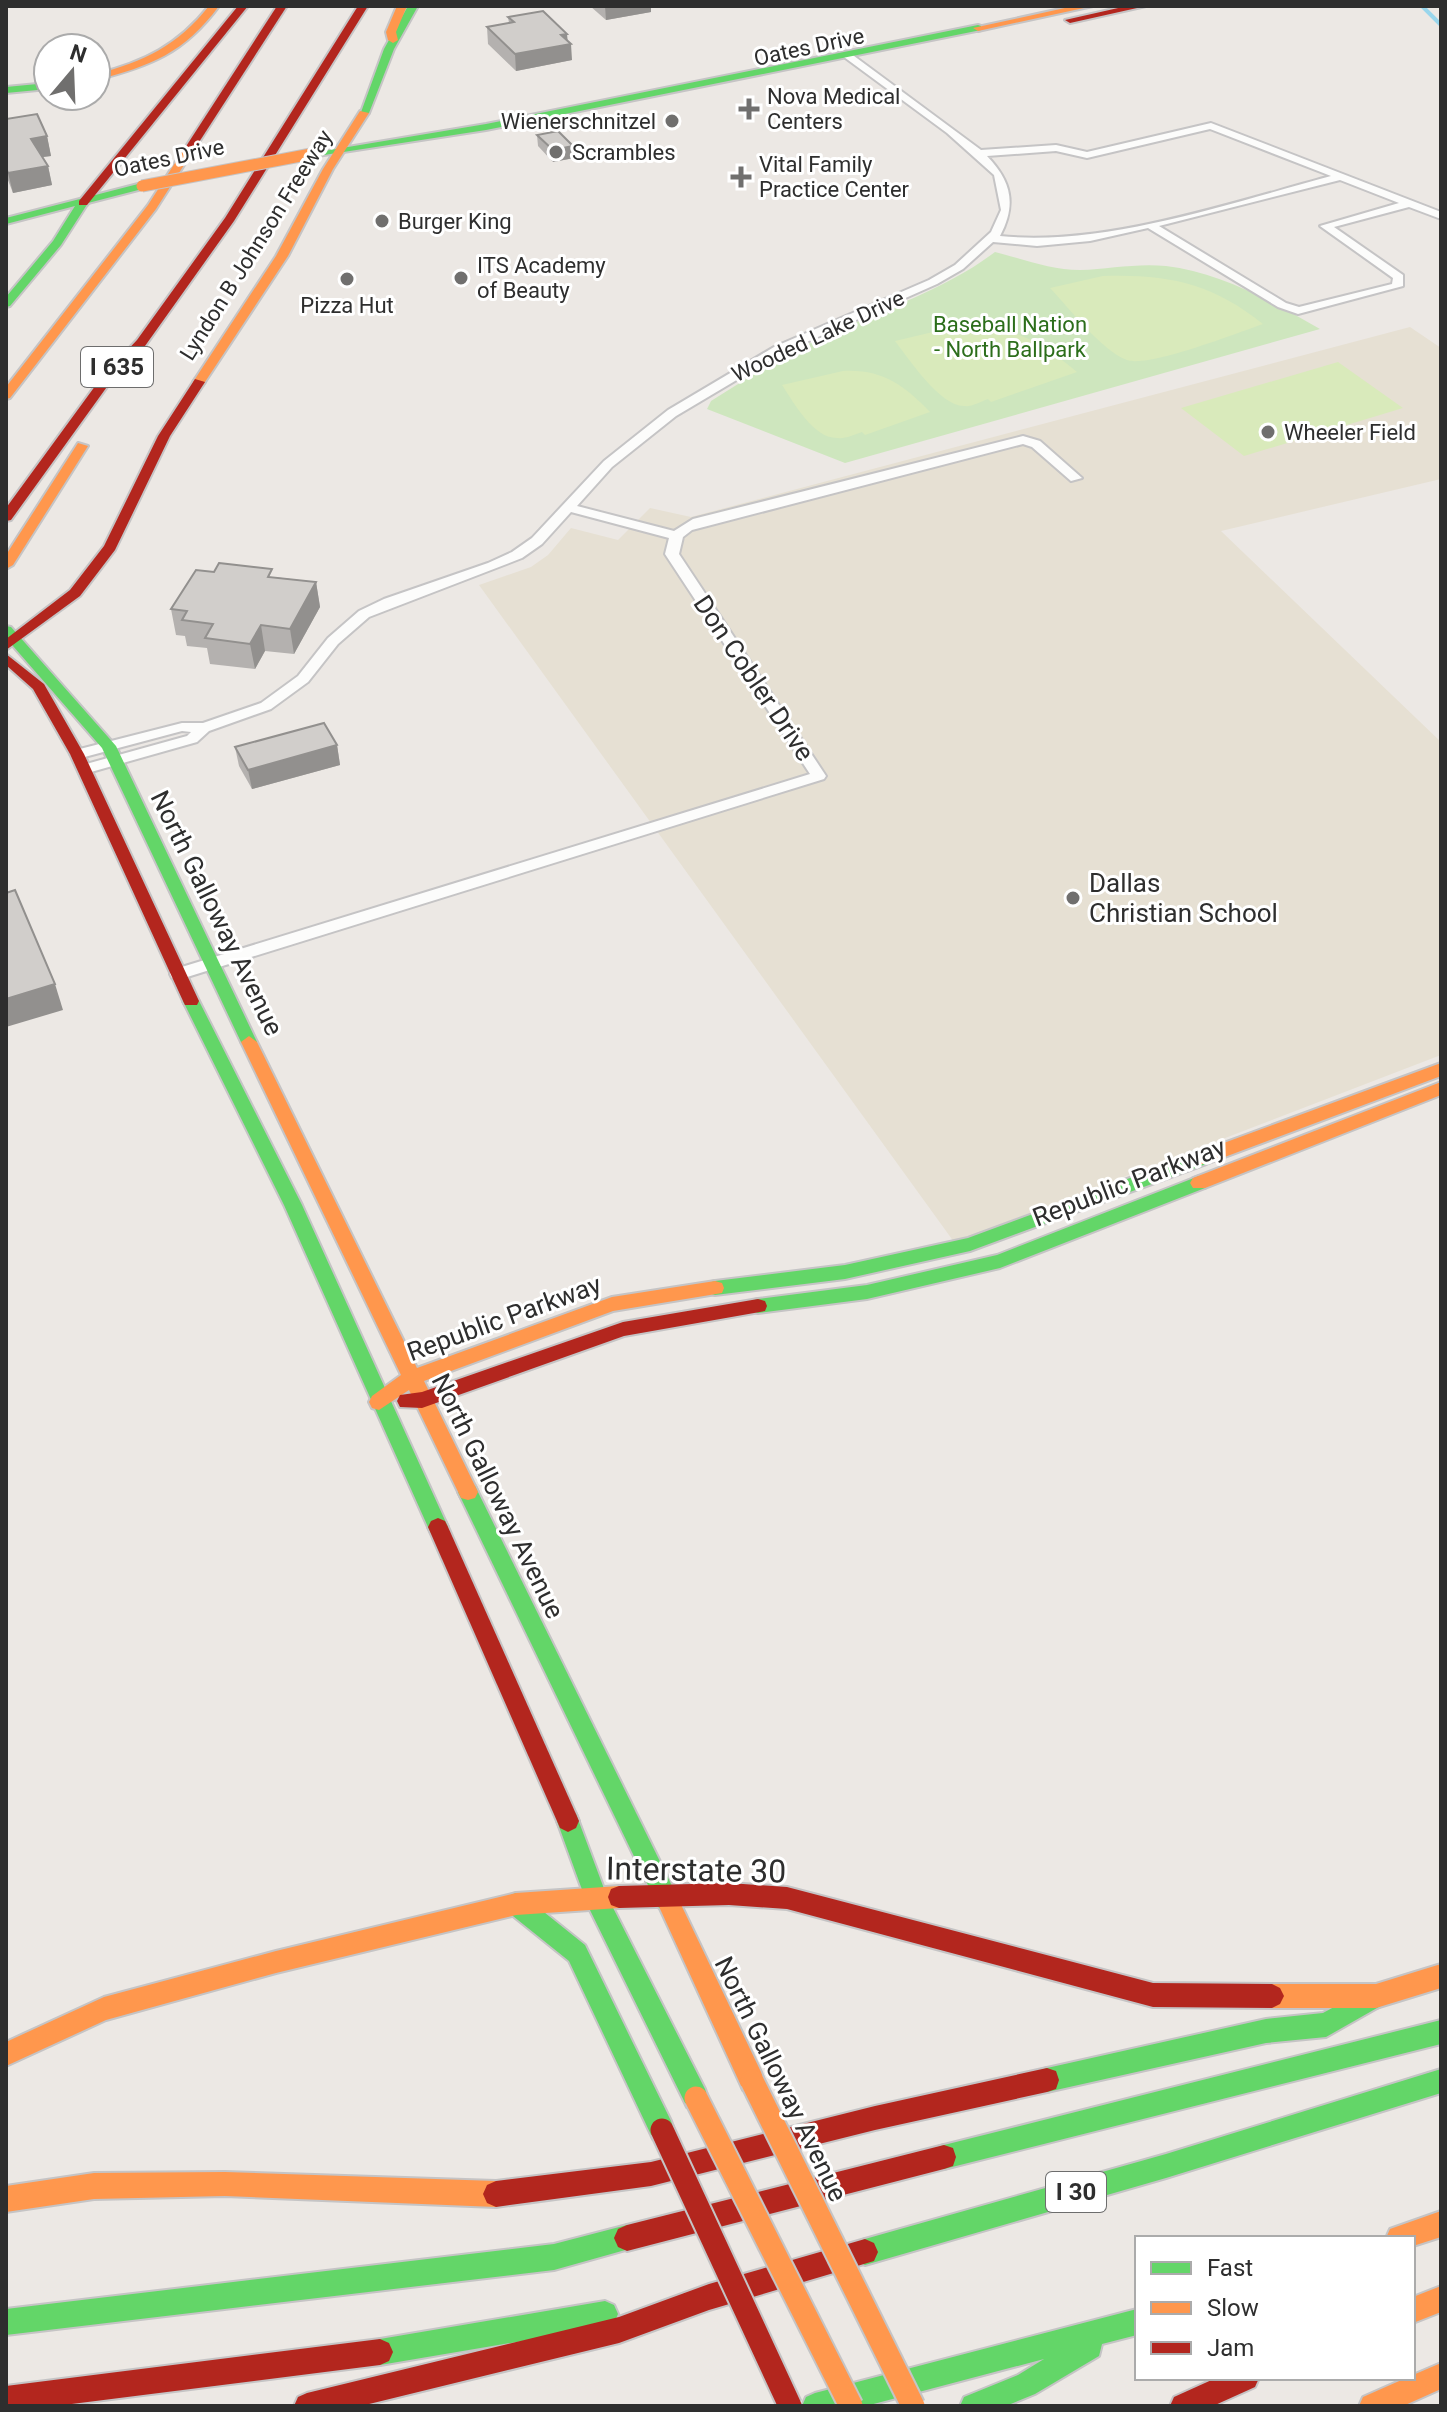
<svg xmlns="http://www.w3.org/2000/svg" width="1447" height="2412" font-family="Roboto,sans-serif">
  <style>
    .education { fill: #e6e0d3 }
    .green { fill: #cee6be }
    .pitch { fill: #d9eabb }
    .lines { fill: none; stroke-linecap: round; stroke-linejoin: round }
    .stream { stroke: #99d6ec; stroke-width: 4 }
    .street-casing { stroke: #c5c4c5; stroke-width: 4 }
    .fast-casing { stroke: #c5c4c5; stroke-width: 4 }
    .slow-casing { stroke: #c5c4c5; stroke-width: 4 }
    .jam-casing { stroke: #c5c4c5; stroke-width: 4 }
    .street { fill: #fcfcfb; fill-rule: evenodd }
    .fast { fill: #63d668; fill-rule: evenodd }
    .slow { fill: #ff974d; fill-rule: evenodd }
    .jam { fill: #b3261e; fill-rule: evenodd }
    .slow-bridge-far1-casing { stroke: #c5c4c5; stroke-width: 13; stroke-linecap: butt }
    .slow-bridge-casing { stroke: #c5c4c5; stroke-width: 27; stroke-linecap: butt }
    .jam-bridge-casing { stroke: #c5c4c5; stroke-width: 27; stroke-linecap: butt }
    .slow-bridge-far1 { stroke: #ff974d; stroke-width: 11 }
    .slow-bridge { stroke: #ff974d; stroke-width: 23 }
    .jam-bridge { stroke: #b3261e; stroke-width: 23 }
    .wall { fill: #b4b1af }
    .shaded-wall { fill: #92908e }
    .building { fill: #d1cecb; stroke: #92908e; stroke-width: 2 }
    .poi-dot { fill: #706f6e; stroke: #fff; stroke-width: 3 }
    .labels { text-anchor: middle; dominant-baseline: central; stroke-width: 6; stroke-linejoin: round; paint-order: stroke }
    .far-street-label { font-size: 22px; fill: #2e2e2e; stroke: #fff }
    .far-poi-label { font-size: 22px; fill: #2e2e2e; stroke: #fff; text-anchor: start }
    .far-park-label { font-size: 22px; fill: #2c6e1b; stroke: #fff }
    .shield { fill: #fff; stroke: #6d6d6d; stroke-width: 2 }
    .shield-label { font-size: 24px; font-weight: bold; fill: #2e2e2e }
    .street-label { font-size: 26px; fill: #2e2e2e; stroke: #fff }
    .poi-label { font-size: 26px; fill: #2e2e2e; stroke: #fff; text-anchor: start }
    .near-street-label { font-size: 32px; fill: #2e2e2e; stroke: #fff }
  </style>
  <rect width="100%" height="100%" fill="#ece8e4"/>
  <!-- education -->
  <path class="education" d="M1410,327L1441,348V479L1221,531L1441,742V1055L954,1242L479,585L531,567L548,555L571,528L618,540L650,508L691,517Z"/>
  <!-- green -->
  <path class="green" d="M995,252C1023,259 1051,270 1080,270C1109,269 1137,263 1166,266C1220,272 1275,303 1320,329L845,463L707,409L711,401C749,377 788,353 829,334C888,307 943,291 995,252Z"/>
  <!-- pitch -->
  <g class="pitch">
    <path d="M1103,276C1168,274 1212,283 1263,324C1237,333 1148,368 1127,360C1102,351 1069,308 1050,288Z"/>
    <path d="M954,327C1010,324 1036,338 1077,372L991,402L988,399C980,402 972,407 964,406C940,406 909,359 895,341Z"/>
    <path d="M1338,362L1403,408L1244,456L1181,408Z"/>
    <path d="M843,371C882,369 904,385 930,412L865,435L862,432C854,435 845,439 837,438C813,438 794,403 782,385Z"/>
  </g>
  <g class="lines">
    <!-- stream -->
    <path class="stream" d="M1422,6L1441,25"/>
    <!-- street casing -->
    <g class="street-casing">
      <path id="street" d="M844,53H850L981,150L1056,145L1087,152L1211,123L1441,212V219L1409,207L1334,227L1403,275V286L1298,314L1278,307L1148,228L1090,241L1037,246L993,242L963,269L937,284L782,353L676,416L612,467L577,506L674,531L693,519L1023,436L1040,441L1082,478L1071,481L1032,447L1023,444L692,530L683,537L679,554L826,776L824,779L184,978H172L170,974L172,970L810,774L665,554L669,538L571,512L542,544L522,558L369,617L338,644L308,682L271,709L209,731L197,742L84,774L79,772V766L187,736L191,732L182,731L77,759L70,754L72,751L182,723H203L261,703L298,676L328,638L359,611L384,599L488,563L512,552L532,538L604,461L668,410L774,347L929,280L955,265L991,232L1001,210L994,175L947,133L844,57ZM1210,129L1331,176C1230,203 1103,247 1000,236C1017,204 1011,181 987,156L1056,151L1087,158ZM1340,180L1399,203L1320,226L1393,278L1392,284L1299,307L1286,303L1159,226Z"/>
    </g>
    <!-- fast casing -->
    <g class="fast-casing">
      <g id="fast">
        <path d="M408,6H418L394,49L369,113L360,115L384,49Z"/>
        <path d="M978,25L981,26V30L486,130L311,157L306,154L486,124Z"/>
        <path d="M48,83V89L6,93V87Z"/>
        <path d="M142,183L147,186L146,188L88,203L61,245L10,306L6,307V297L53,241L75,206L6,224V218Z"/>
        <path d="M6,626L11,627L116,746L257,1042L255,1046L249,1048L241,1042L102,748L6,638Z"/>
        <path d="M191,995L199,1001L302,1205L448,1527L445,1533L438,1536L431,1533L428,1527L284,1205L183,1001Z"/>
        <path d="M1200,1152L1209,1159L1206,1164L970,1251L845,1279L715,1295L708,1293L706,1288L708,1283L715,1281L845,1265L968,1238Z"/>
        <path d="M1199,1176L1205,1178L1208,1183L1205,1188L1000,1268L867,1299L758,1313L751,1311L749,1306L751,1301L758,1299L867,1285L997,1255Z"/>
        <path d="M468,1484L475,1486L675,1892L678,1900L675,1908L667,1911L659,1908L458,1492L461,1486Z"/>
        <path d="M568,1810L576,1814L606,1894L705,2089L708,2098L705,2107L696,2110L687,2107L588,1906L557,1821L560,1814Z"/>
        <path d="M516,1893L524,1896L585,1945L671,2121L674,2130L671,2139L662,2142L653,2139L569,1961L508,1912L505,1904L508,1896Z"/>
        <path d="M1376,1984L1384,1988L1388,1996L1384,2004L1326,2037L1266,2043L1047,2092L1038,2089L1035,2080L1038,2071L1047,2068L1266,2019L1323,2013Z"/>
        <path d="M1441,2020V2044L944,2169L935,2166L932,2157L935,2148L944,2145Z"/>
        <path d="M1441,2069V2093L1166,2178L865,2265L856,2261L852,2252L856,2243L865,2239L1166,2154Z"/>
        <path d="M627,2225L636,2229L640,2238L636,2247L554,2270L6,2335V2309L554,2244Z"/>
        <path d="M605,2301L614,2305L618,2314L614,2323L605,2327L380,2365L371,2361L367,2352L371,2343L380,2339Z"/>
        <path d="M1137,2309V2335L1102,2344L1099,2356L1035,2394L1006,2406H960L964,2397L1018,2375L1044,2359L866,2406H802L806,2397L815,2393Z"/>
      </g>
    </g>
    <!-- slow casing -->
    <g class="slow-casing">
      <g id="slow">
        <path d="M209,6H219C184,53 151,66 96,80V74C144,62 178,45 209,6Z"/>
        <path d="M397,6H407L396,32L398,40L393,43L388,40L386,32Z"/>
        <path d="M1074,6H1093L978,31L973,28Z"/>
        <path d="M360,111L369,113L333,169L288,256L203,385H195L193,382L276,256L323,169Z"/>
        <path d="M184,149L193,151L156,209L10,398L6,399V387L148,205Z"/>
        <path d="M78,443L88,446L13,565L6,569V555Z"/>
        <path d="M249,1036L257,1042L417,1368L612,1297L715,1281L722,1283L724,1288L722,1293L613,1311L424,1381L478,1492L475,1498L468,1500L461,1498L409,1390L379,1410L372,1408L369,1402L372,1396L401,1375L241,1042Z"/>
        <path d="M1441,1063V1076L1206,1164H1194L1191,1159L1194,1154Z"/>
        <path d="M1441,1082V1095L1205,1188H1193L1190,1183L1193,1178Z"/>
        <path d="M619,1886L627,1889L630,1897L627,1905L619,1908L516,1915L276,1973L106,2020L6,2066V2042L104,1997L276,1951L516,1893Z"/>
        <path d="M667,1889L675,1892L761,2072L764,2081L761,2090L752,2093L743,2090L656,1900L659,1892Z"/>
        <path d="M1441,1964V1988L1376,2008H1272L1264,2004L1260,1996L1264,1988L1272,1984H1376Z"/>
        <path d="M225,2172L496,2181L505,2185L509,2194L505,2203L496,2207L225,2196L94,2199L6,2212V2186L94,2173Z"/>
        <path d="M1441,2211V2237L1413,2246V2238H1386L1390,2229Z"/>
        <path d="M1441,2286V2312L1413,2323V2297Z"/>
        <path d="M1441,2363V2389L1403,2406H1359L1363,2397L1406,2378H1413V2375Z"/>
      </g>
    </g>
    <!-- jam casing -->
    <g class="jam-casing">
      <g id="jam">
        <path d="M238,6H248L87,205H79V201Z"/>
        <path d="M277,6H287L192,153H184L183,151Z"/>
        <path d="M358,6H368L234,221L145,346L109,384L11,520L6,521V508L101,378L137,340L225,218Z"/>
        <path d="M1127,6H1146L1070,23L1065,20Z"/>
        <path d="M195,379L205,382L170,436L115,550L80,596L6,650V639L70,590L104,546L158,436Z"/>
        <path d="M6,654L44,684L84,754L199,1001L197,1005H185L183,1001L70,754L33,689L6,665Z"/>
        <path d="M758,1299L765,1301L767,1306L765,1311L624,1336L422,1408L400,1407L397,1401L400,1395L422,1392L623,1322Z"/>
        <path d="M438,1518L445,1521L448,1527L576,1814L579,1821L576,1828L568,1832L560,1828L428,1527L431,1521Z"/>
        <path d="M729,1883L787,1887L1153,1983L1272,1984L1280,1988L1284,1996L1280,2004L1272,2008L1153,2007L787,1909L729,1905L619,1908L611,1905L608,1897L611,1889L619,1886Z"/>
        <path d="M1047,2068L1056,2071L1059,2080L1056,2089L1047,2092L875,2130L651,2186L496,2207L487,2203L483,2194L487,2185L496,2181L651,2162L875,2106Z"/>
        <path d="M944,2145L953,2148L956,2157L953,2166L944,2169L627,2251L618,2247L614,2238L618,2229L627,2225Z"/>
        <path d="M865,2239L874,2243L878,2252L874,2261L709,2310L619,2343L361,2406H294L298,2397L307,2393L619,2317L709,2284Z"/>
        <path d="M380,2339L389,2343L393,2352L389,2361L380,2365L56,2406H6V2386Z"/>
        <path d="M1216,2378H1259L1255,2387L1213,2406H1170L1174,2397Z"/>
      </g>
    </g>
    <!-- street -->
    <use href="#street" class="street"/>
    <!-- fast -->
    <use href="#fast" class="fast"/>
    <!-- slow -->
    <use href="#slow" class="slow"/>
    <!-- jam -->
    <use href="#jam" class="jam"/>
    <!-- slow-bridge-far1 casing -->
    <g class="slow-bridge-far1-casing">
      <path id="slow-bridge-far1" d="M142,186L311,154"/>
    </g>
    <!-- slow-bridge casing -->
    <g class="slow-bridge-casing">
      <g id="slow-bridge">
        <path d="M752,2081L913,2406"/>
        <path d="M696,2098L851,2406"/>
      </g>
    </g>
    <!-- jam-bridge casing -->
    <g class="jam-bridge-casing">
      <path id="jam-bridge" d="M662,2130L790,2406"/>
    </g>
    <!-- slow-bridge-far1 -->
    <use href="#slow-bridge-far1" class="slow-bridge-far1"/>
    <!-- slow-bridge -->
    <use href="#slow-bridge" class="slow-bridge"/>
    <!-- jam-bridge -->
    <use href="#jam-bridge" class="jam-bridge"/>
  </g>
  <!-- wall -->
  <g class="wall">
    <path d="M590,6H651V12L606,20Z"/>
    <path d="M508,17L572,60L516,71L488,44L487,27L509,23Z"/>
    <path d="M6,119L47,136L51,156L42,157L48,166L52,185L13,193L6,175Z"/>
    <path d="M537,135L573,146L574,158L553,162L538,146Z"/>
    <path d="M274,577L316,582L320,607L294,654L265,651L255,669L210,664L207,648L187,646L185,636L176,635L171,609Z"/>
    <path d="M337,745L340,765L252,789L239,766L235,747Z"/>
  </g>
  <!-- shaded-wall -->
  <g class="shaded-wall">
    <path d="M605,6H651V12L606,20Z"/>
    <path d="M567,34L568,44H571L572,60L516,71L515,54L561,35Z"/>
    <path d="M47,136L51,156L35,158L31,139Z"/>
    <path d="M573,146L574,158L553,162V150Z"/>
    <path d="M48,166L52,185L13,193L8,173Z"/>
    <path d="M316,582L320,607L294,654L290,629Z"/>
    <path d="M261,625L265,651L255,669L250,644Z"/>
    <path d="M337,745L340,765L252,789L248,770Z"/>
    <path d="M55,984L63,1010L6,1027V999Z"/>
  </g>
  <!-- building -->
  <g class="building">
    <path d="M543,11L567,34L561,35L571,44L515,54L487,27L514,22L508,17Z"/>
    <path d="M37,114L47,136L31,139L48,166L8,173L6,168V119Z"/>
    <path d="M558,131L573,146L553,150L537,135Z"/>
    <path d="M219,563L272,569L268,577L316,582L290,629L261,625L250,644L205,638L213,624L182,620L187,611L171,609L196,570L214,572Z"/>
    <path d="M324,723L337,745L248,770L235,747Z"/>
    <path d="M15,890L55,984L6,999V893Z"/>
  </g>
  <!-- markers -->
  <g class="poi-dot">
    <path d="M745 97h8v8h8v8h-8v8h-8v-8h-8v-8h8z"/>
    <circle cx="672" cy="121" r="8"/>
    <circle cx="556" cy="152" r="8"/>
    <path d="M737 165h8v8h8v8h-8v8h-8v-8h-8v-8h8z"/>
    <circle cx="382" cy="221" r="8"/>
    <circle cx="461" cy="278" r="8"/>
    <circle cx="347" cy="279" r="8"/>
    <circle cx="1268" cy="432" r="8"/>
    <circle cx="1073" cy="898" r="8"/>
  </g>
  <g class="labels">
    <!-- far-street labels -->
    <g class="far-street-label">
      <text transform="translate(809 47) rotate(-12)">Oates Drive</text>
      <text transform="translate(169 158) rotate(-12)">Oates Drive</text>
      <text transform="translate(256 245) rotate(-58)">Lyndon B Johnson Freeway</text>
      <text transform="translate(818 336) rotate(-25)">Wooded Lake Drive</text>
    </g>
    <!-- far-poi labels -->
    <g class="far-poi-label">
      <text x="767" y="96">Nova Medical<tspan x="767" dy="25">Centers</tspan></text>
      <text x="656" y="121" text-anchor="end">Wienerschnitzel</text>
      <text x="572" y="152">Scrambles</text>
      <text x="759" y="164">Vital Family<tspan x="759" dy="25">Practice Center</tspan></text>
      <text x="398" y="221">Burger King</text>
      <text x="477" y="265">ITS Academy<tspan x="477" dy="25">of Beauty</tspan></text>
      <text x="347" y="305" text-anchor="middle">Pizza Hut</text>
      <text x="1284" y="432">Wheeler Field</text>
    </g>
    <!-- far-park labels -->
    <g class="far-park-label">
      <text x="1010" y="324">Baseball Nation<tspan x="1010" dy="25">- North Ballpark</tspan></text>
    </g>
    <!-- shield labels -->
    <g class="shield">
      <rect x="81" y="347" width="72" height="40" rx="6"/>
      <rect x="1046" y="2172" width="60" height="40" rx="6"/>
    </g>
    <g class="shield-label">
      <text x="117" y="367">I 635</text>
      <text x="1076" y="2192">I 30</text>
    </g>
    <!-- street labels -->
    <g class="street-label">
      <text transform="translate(754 678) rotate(56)">Don Cobler Drive</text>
      <text transform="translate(217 913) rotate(64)">North Galloway Avenue</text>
      <text transform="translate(1129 1182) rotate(-21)">Republic Parkway</text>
      <text transform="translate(504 1318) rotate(-20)">Republic Parkway</text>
      <text transform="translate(498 1496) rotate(64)">North Galloway Avenue</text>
      <text transform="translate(781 2079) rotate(64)">North Galloway Avenue</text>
    </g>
    <!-- poi labels -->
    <g class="poi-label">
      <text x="1089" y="883">Dallas<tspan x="1089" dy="30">Christian School</tspan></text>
    </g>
    <!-- near-street labels -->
    <g class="near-street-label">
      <text transform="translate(696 1870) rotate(1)">Interstate 30</text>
    </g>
  </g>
  <!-- border -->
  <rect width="1447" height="2412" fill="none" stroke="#2e2e2e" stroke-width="16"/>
  <!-- legend -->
  <rect x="1135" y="2236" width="280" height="144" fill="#ffffff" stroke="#ababab" stroke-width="2"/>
  <rect x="1151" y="2262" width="40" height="12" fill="#63d668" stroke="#ababab" stroke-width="2"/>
  <text x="1207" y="2276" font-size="24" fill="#2e2e2e">Fast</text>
  <rect x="1151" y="2302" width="40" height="12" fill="#ff974d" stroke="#ababab" stroke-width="2"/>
  <text x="1207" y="2316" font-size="24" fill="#2e2e2e">Slow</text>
  <rect x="1151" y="2342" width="40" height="12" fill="#b3261e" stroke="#ababab" stroke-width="2"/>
  <text x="1207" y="2356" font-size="24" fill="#2e2e2e">Jam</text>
  <!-- north arrow -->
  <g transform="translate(72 72) rotate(19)"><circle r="38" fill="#ffffff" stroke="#ababab" stroke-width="2"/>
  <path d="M0-6L14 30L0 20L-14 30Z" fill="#706f6e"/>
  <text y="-12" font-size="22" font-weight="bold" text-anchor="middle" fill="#2e2e2e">N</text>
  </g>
</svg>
